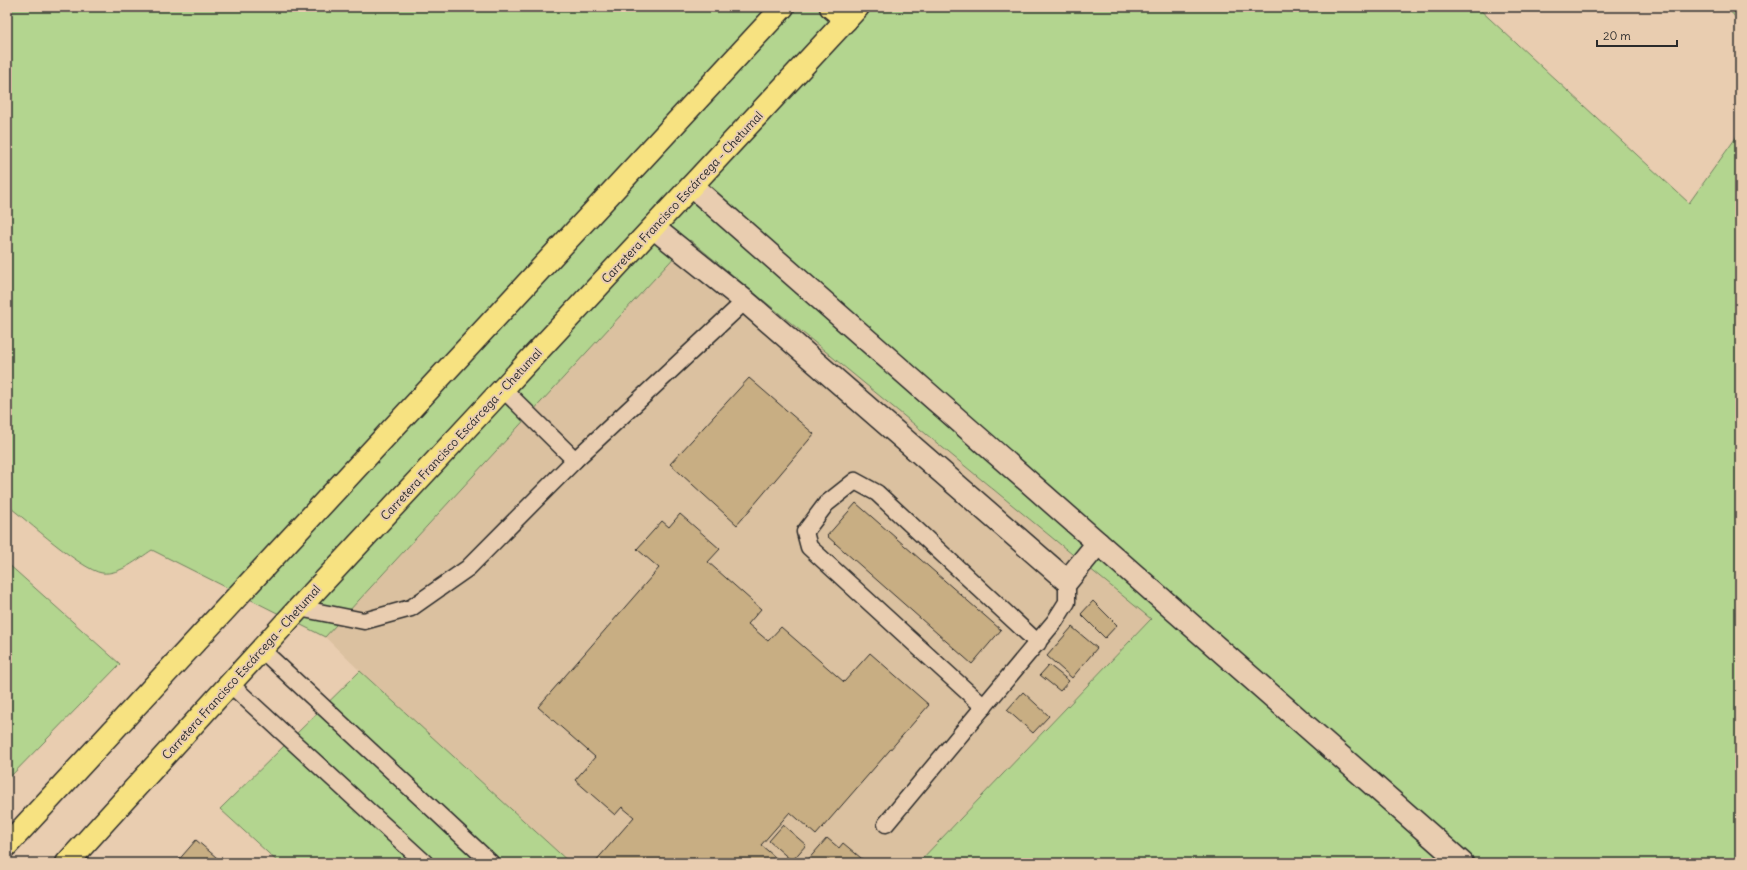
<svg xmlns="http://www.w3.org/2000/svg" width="1747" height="870" font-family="Delius,sans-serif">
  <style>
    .built { fill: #dbc1a0 }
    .green { fill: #b3d58f; stroke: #6f805d }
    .building { fill: #c8ae83; stroke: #2b2b2b }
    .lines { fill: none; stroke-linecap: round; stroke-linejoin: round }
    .service-casing { stroke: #2b2b2b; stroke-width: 19 }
    .minor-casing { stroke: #2b2b2b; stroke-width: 25 }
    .trunk-casing { stroke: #2b2b2b; stroke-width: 25 }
    .service { stroke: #e9cdb0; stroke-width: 16 }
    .minor { stroke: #e9cdb0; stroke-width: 22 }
    .trunk { stroke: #f7e281; stroke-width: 22 }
    .labels { text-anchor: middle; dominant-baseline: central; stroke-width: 4; stroke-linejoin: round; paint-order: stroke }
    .street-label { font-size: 12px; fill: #2b2b2b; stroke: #e9cdb0 }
  </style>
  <rect width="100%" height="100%" fill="#e9cdb0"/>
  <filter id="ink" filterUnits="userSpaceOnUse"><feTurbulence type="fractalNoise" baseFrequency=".025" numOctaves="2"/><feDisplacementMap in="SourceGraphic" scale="8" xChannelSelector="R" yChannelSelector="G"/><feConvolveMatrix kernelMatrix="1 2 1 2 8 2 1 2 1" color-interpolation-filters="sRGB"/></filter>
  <g filter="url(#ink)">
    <!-- built -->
    <path class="built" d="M690,240L1151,619L918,863H570L360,671L325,637Z"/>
    <!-- green -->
    <g class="green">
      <path d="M7,7H1477L1689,203L1740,132V863H918L1151,619L690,240L325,637L152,550C138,559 120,575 102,573C81,570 27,520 7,505Z"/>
      <path d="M1726,7H1740V22Z"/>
      <path d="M7,563L120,664L7,780Z"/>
      <path d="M360,671L570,863H279L220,809Z"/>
    </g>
    <!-- building -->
    <g class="building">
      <path d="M749,378L814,434L737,525L670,464Z"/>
      <path d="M856,503L1001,630L972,664L827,536Z"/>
      <path d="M680,514L720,549L708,562L761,609L748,624L768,641L781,627L844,682L870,653L929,705L816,835L790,812L761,845L782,863H594L634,817L622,807L615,815L575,780L595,757L538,707L659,568L637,549L662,521L669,527Z"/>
      <path d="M1093,601L1117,625L1105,638L1081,614Z"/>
      <path d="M1072,627L1097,648L1072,678L1047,656Z"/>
      <path d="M1049,665L1069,681L1060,691L1040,675Z"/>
      <path d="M1023,692L1049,716L1033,733L1007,710Z"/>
      <path d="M783,825L806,845L792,861L769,841Z"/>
      <path d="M827,838L839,848L843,843L867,863H832L828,860L826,863H807L806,862Z"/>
      <path d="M196,840L223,863H176Z"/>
    </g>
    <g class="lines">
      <!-- service casing -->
      <g class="service-casing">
        <g id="service">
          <path d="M503,389L575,460"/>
          <path d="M299,608L364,621L411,608L468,568L575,460L745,301"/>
          <path d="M262,650L491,863"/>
          <path d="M230,684L425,863"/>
          <path d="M984,707L809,547L805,532L826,504L855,481L877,493L1038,643"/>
          <path d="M886,824L1055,621L1067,602V581"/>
        </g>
      </g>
      <!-- minor casing -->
      <g class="minor-casing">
        <g id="minor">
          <path d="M692,186L1462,863"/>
          <path d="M654,228L745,301L1067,581L1098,543"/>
        </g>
      </g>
      <!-- trunk casing -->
      <g class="trunk-casing">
        <g id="trunk">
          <path d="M831,7L846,20"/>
          <path d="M7,845L783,7"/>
          <path d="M67,863L299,608L858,7"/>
        </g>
      </g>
      <!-- service -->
      <use href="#service" class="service"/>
      <!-- minor -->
      <use href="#minor" class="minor"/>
      <!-- trunk -->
      <use href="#trunk" class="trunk"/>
    </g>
  </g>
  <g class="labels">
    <!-- street labels -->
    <g class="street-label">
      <text transform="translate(682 197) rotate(-47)">Carretera Francisco Escárcega - Chetumal</text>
      <text transform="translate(461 434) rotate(-47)">Carretera Francisco Escárcega - Chetumal</text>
      <text transform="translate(241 672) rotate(-48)">Carretera Francisco Escárcega - Chetumal</text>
    </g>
  </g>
  <!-- margin -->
  <rect width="1747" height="870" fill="none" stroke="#e9cdb0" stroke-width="24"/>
  <rect x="12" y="12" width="1723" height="846" fill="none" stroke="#2b2b2b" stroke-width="1.5" filter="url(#ink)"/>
  <!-- scale -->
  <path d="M1597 40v6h80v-6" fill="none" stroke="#2b2b2b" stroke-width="2"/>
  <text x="1603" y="40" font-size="12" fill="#2b2b2b" stroke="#e9cdb0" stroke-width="3" paint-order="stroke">20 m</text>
</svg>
